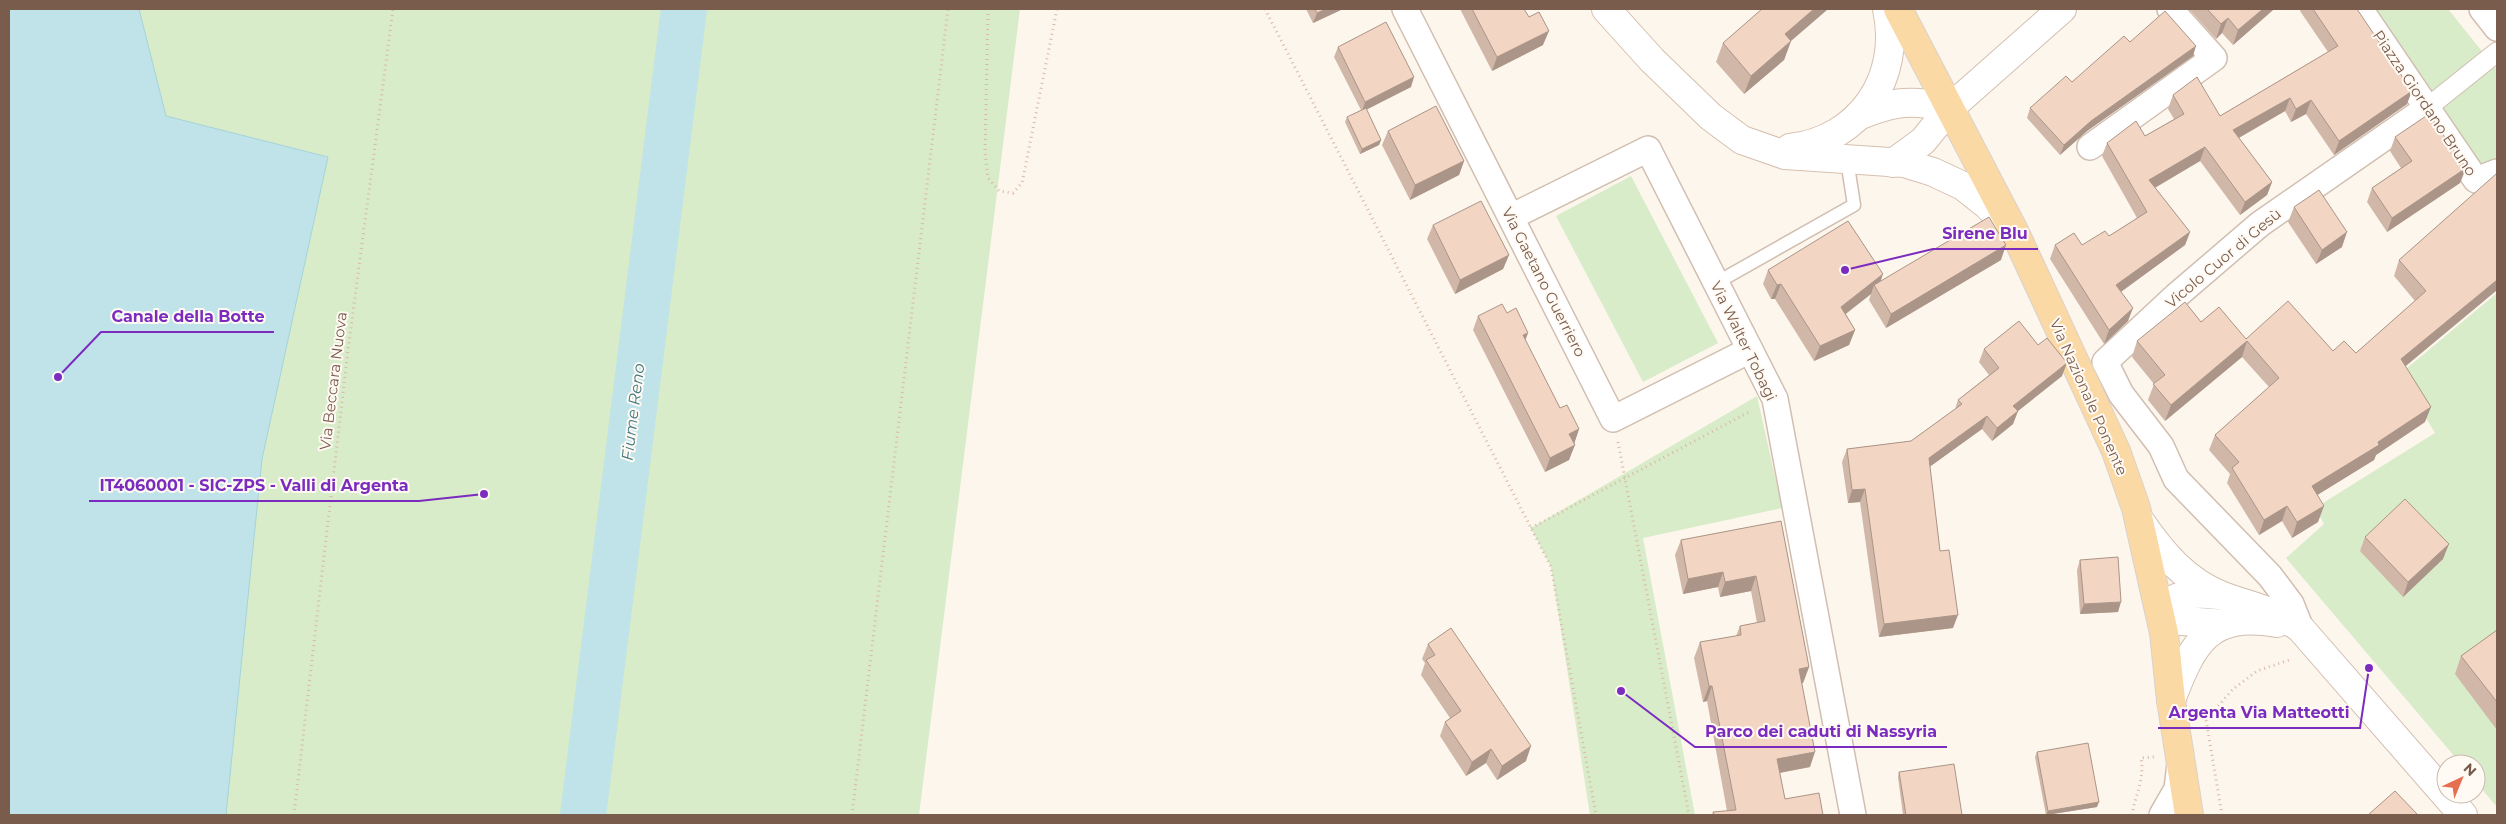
<svg xmlns="http://www.w3.org/2000/svg" width="2506" height="824" font-family="Montserrat,sans-serif">
  <style>
    .green { fill: #d8ecc9 }
    .water { fill: #bfe3e8; stroke: #a5d3da }
    .lines { fill: none; stroke-linecap: round; stroke-linejoin: round }
    .river { stroke: #bfe3e8; stroke-width: 46 }
    .service-casing { stroke: #d1beb0; stroke-width: 15 }
    .pedestrian-casing { stroke: #d1beb0; stroke-width: 21 }
    .minor-casing { stroke: #d1beb0; stroke-width: 28 }
    .tertiary-casing { stroke: #d1beb0; stroke-width: 30 }
    .secondary-casing { stroke: #d6c0b0; stroke-width: 30 }
    .primary-casing { stroke: #dad1cd; stroke-width: 30 }
    .path { stroke: #d9b8a5; stroke-width: 3; stroke-dasharray: 1 4; stroke-linecap: butt }
    .service { stroke: #fff; stroke-width: 12 }
    .pedestrian { stroke: #fff; stroke-width: 19 }
    .minor { stroke: #fff; stroke-width: 25 }
    .tertiary { stroke: #fff; stroke-width: 28 }
    .secondary { stroke: #fff; stroke-width: 28 }
    .primary { stroke: #fbd9a5; stroke-width: 28 }
    .wall { fill: #d1b7a8 }
    .shaded-wall { fill: #aa9588 }
    .building { fill: #f3d5c3; stroke: #aa9588 }
    .labels { text-anchor: middle; dominant-baseline: central; stroke-width: 4; stroke-linejoin: round; paint-order: stroke }
    .street-label { font-size: 15px; fill: #7a5c4d; stroke: #fffaf3 }
    .water-label { font-size: 16px; font-style: italic; fill: #437c86; stroke: #fffaf3 }
    .leader { fill: none; stroke: #7b2cbf; stroke-width: 2 }
    .callout-dot { fill: #7b2cbf; stroke: #fffaf3; stroke-width: 2 }
    .callout-label { font-size: 16px; text-anchor: middle; font-weight: bold; fill: #7b2cbf; stroke: #fffaf3; stroke-width: 4; stroke-linejoin: round; paint-order: stroke }
  </style>
  <rect width="100%" height="100%" fill="#fdf6ec"/>
  <!-- green -->
  <g class="green">
    <path d="M9,9H1020L919,815H9Z"/>
    <path d="M2369,9H2448L2497,70V160L2477,168Z"/>
    <path d="M1631,176L1718,343L1643,382L1556,216Z"/>
    <path d="M2497,293V807L2476,782V764H2461L2286,558L2324,524L2315,508L2435,433L2400,374Z"/>
    <path d="M1757,396L1782,508L1643,538L1695,815H1590L1551,567L1531,528Z"/>
  </g>
  <!-- water -->
  <path class="water" d="M9,9H139L166,116L328,157L262,459L226,815H9Z"/>
  <g class="lines">
    <!-- river -->
    <path class="river" d="M583,815L684,9"/>
    <!-- service casing -->
    <g class="service-casing">
      <path id="service" d="M1716,283L1854,205L1847,160"/>
    </g>
    <!-- pedestrian casing -->
    <g class="pedestrian-casing">
      <path id="pedestrian" d="M2427,108L2497,52"/>
    </g>
    <!-- minor casing -->
    <g class="minor-casing">
      <g id="minor">
        <path d="M1405,9L1613,419L1750,350"/>
        <path d="M2360,9L2476,180L2497,172"/>
        <path d="M2482,9L2497,28"/>
        <path d="M2090,147L2214,58L2170,9"/>
        <path d="M1511,217L1648,149L1775,399L1853,815"/>
        <path d="M2301,629L2291,604L2270,576L2176,479L2161,446L2121,394L2105,362L2176,296L2260,224L2427,108"/>
        <path d="M2162,815L2177,789L2180,764"/>
      </g>
    </g>
    <!-- tertiary casing -->
    <g class="tertiary-casing">
      <g id="tertiary">
        <path d="M1950,108L2062,9"/>
        <path d="M2140,521C2162,553 2186,582 2223,596C2249,606 2279,611 2301,629L2463,815"/>
        <path d="M2218,595C2195,592 2177,593 2159,609L2182,621L2227,624"/>
        <path d="M2171,700C2193,643 2208,611 2277,623"/>
      </g>
    </g>
    <!-- secondary casing -->
    <g class="secondary-casing">
      <g id="secondary">
        <path d="M1606,9L1652,60L1711,117L1742,140L1785,155L1904,163L1933,172L1963,186L1987,205L2010,228"/>
        <path d="M1858,116C1895,101 1911,99 1950,108L1923,141L1893,163"/>
        <path d="M1790,148C1860,140 1902,78 1887,9"/>
      </g>
    </g>
    <!-- primary casing -->
    <g class="primary-casing">
      <path id="primary" d="M1898,9L2015,233L2116,451L2136,508L2164,633L2171,700L2189,815"/>
    </g>
    <!-- path -->
    <g class="path">
      <path d="M988,9L985,153L988,178L999,191L1013,193L1022,183L1057,9"/>
      <path d="M1265,9L1551,567L1596,815"/>
      <path d="M1618,442L1689,815"/>
      <path d="M1531,528L1751,411"/>
      <path d="M294,815L348,350L393,9"/>
      <path d="M852,815L948,9"/>
      <path d="M2132,815C2135,795 2145,780 2141,758L2154,757"/>
      <path d="M2222,815L2206,720L2233,689L2257,671L2292,659"/>
    </g>
    <!-- service -->
    <use href="#service" class="service"/>
    <!-- pedestrian -->
    <use href="#pedestrian" class="pedestrian"/>
    <!-- minor -->
    <use href="#minor" class="minor"/>
    <!-- tertiary -->
    <use href="#tertiary" class="tertiary"/>
    <!-- secondary -->
    <use href="#secondary" class="secondary"/>
    <!-- primary -->
    <use href="#primary" class="primary"/>
  </g>
  <!-- wall -->
  <g class="wall">
    <path d="M1306,9H1343L1313,23Z"/>
    <path d="M1460,9H1524L1543,45L1492,71Z"/>
    <path d="M1762,9H1828L1791,41L1784,60L1744,94L1716,62L1723,43Z"/>
    <path d="M2189,9H2274L2273,10L2233,45L2222,33L2216,39Z"/>
    <path d="M2301,9H2357L2407,104L2334,155L2306,114L2291,122L2285,111L2239,138L2272,182L2267,195L2240,215L2200,161L2155,188L2190,232L2185,245L2121,292L2128,321L2104,344L2050,259L2055,245H2082L2109,236L2137,218L2102,156L2107,143L2145,136L2174,119L2168,109L2173,95L2220,116L2328,52L2300,11Z"/>
    <path d="M2130,42L2193,56L2087,131L2060,155L2027,118L2030,108L2072,82Z"/>
    <path d="M1338,47L1411,87L1366,109L1381,140L1379,145L1360,154L1345,122L1347,117L1361,110L1334,57Z"/>
    <path d="M1388,131L1464,161L1459,175L1410,200L1382,145Z"/>
    <path d="M2395,137L2466,168L2460,183L2387,232L2367,202L2372,188L2401,168L2390,151Z"/>
    <path d="M2497,174V290L2405,366L2425,422L2376,455L2374,460L2317,495L2318,522L2292,538L2282,521L2259,535L2227,483L2230,474L2209,450L2215,435L2269,387L2242,357L2165,421L2148,400L2154,384L2132,357L2137,341L2201,322L2246,339L2333,351L2356,353L2415,301L2394,276L2399,260Z"/>
    <path d="M2294,207L2342,247L2316,264L2288,222Z"/>
    <path d="M1433,225L1509,255L1503,269L1455,294L1427,239Z"/>
    <path d="M2001,260L1886,328L1869,300L1871,294L1846,314L1855,330L1849,345L1814,361L1775,299H1771L1763,284L1768,270L1880,281Z"/>
    <path d="M1507,313L1525,340L1560,408L1579,429L1574,444L1569,460L1545,472L1473,330L1478,316Z"/>
    <path d="M1984,349L2062,376L2018,411L2013,424L1992,441L1982,429L1930,466L1940,551L1953,628L1879,637L1860,502L1848,503L1842,462L1847,449L1911,441L1955,409L1958,400L1989,375L1979,362Z"/>
    <path d="M1781,521L1809,667L1803,683H1802L1810,767L1780,773L1785,799L1823,815H1712L1713,812L1727,811L1707,701L1703,702L1694,658L1700,642L1736,636L1740,626L1757,623L1751,591L1720,597L1718,587L1683,594L1675,555L1681,540Z"/>
    <path d="M2365,537L2443,559L2403,597L2360,551Z"/>
    <path d="M2080,560L2118,612L2080,614L2077,570Z"/>
    <path d="M2497,630V730L2455,674L2461,656Z"/>
    <path d="M1428,644L1526,761L1497,780L1486,763L1466,776L1440,736L1445,722L1450,718L1421,675L1425,663L1422,659Z"/>
    <path d="M2037,752L2097,807L2046,815L2035,757Z"/>
    <path d="M1899,772L1962,815H1903L1898,777Z"/>
  </g>
  <!-- shaded-wall -->
  <g class="shaded-wall">
    <path d="M1326,9H1343L1313,23L1317,13Z"/>
    <path d="M1814,9H1828L1778,52L1785,34Z"/>
    <path d="M2263,9H2274L2273,10L2233,45L2238,30Z"/>
    <path d="M2228,18L2222,33L2216,39L2221,24Z"/>
    <path d="M1549,31L1543,45L1492,71L1497,57Z"/>
    <path d="M1791,41L1784,60L1744,94L1751,76Z"/>
    <path d="M2196,46L2193,56L2087,131L2060,155L2064,145L2091,121Z"/>
    <path d="M1414,77L1411,87L1362,112L1365,102Z"/>
    <path d="M2412,91L2407,104L2334,155L2339,141Z"/>
    <path d="M2290,98L2285,111L2228,144L2233,130Z"/>
    <path d="M2311,100L2306,114L2291,122L2296,109Z"/>
    <path d="M1381,140L1379,145L1360,154L1362,149Z"/>
    <path d="M2205,147L2200,161L2144,194L2149,180Z"/>
    <path d="M1464,161L1459,175L1410,200L1415,185Z"/>
    <path d="M2466,168L2460,183L2387,232L2392,218Z"/>
    <path d="M2272,182L2267,195L2240,215L2245,202Z"/>
    <path d="M2190,232L2185,245L2111,299L2116,285Z"/>
    <path d="M2347,232L2342,247L2316,264L2322,250Z"/>
    <path d="M2006,245L2001,260L1886,328L1891,314Z"/>
    <path d="M1509,255L1503,269L1455,294L1460,280Z"/>
    <path d="M1883,274L1878,289L1874,285L1871,294L1836,321L1841,307Z"/>
    <path d="M2497,280V290L2395,375L2401,359Z"/>
    <path d="M1781,284L1775,299H1771L1777,285Z"/>
    <path d="M2133,308L2128,321L2104,344L2109,330Z"/>
    <path d="M1855,330L1849,345L1814,361L1820,346Z"/>
    <path d="M1528,333L1523,347V335Z"/>
    <path d="M2247,341L2242,357L2165,421L2171,405Z"/>
    <path d="M2067,363L2062,376L2018,411L2013,424L1992,441L1997,428L2013,406Z"/>
    <path d="M2431,407L2425,422L2376,455L2374,460L2306,502L2312,486Z"/>
    <path d="M1987,416L1982,429L1924,471L1929,458Z"/>
    <path d="M1579,429L1574,444L1569,434Z"/>
    <path d="M1575,445L1569,460L1545,472L1550,458Z"/>
    <path d="M1865,489L1860,502L1848,503L1852,490Z"/>
    <path d="M2287,506L2282,521L2259,535L2264,520Z"/>
    <path d="M2324,506L2318,522L2292,538L2297,522Z"/>
    <path d="M2449,544L2443,559L2403,597L2408,582Z"/>
    <path d="M1723,572L1718,587L1683,594L1688,579Z"/>
    <path d="M1756,576L1751,591L1720,597L1725,582Z"/>
    <path d="M2121,602L2118,612L2080,614L2084,604Z"/>
    <path d="M1958,615L1953,628L1879,637L1884,624Z"/>
    <path d="M1809,667L1803,683L1794,684L1799,669Z"/>
    <path d="M1709,686H1712L1707,701L1703,702Z"/>
    <path d="M1531,746L1526,761L1497,780L1502,766Z"/>
    <path d="M1491,749L1486,763L1466,776L1472,762Z"/>
    <path d="M1815,752L1810,767L1772,774L1777,759Z"/>
    <path d="M2099,802L2097,807L2046,815L2048,811Z"/>
  </g>
  <!-- building -->
  <g class="building">
    <path d="M1315,9H1326L1317,13Z"/>
    <path d="M1472,9H1524L1529,17L1539,12L1549,31L1497,57Z"/>
    <path d="M1762,9H1814L1785,34L1791,41L1751,76L1723,43Z"/>
    <path d="M2207,9H2263L2238,30L2228,18L2221,24Z"/>
    <path d="M2313,9H2357L2412,91L2339,141L2311,100L2296,109L2290,98L2233,130L2272,182L2245,202L2205,147L2149,180L2190,232L2116,285L2133,308L2109,330L2055,245L2074,233L2082,245L2105,231L2109,236L2147,212L2107,143L2136,121L2145,136L2184,114L2173,95L2197,77L2220,116L2338,46Z"/>
    <path d="M2165,11L2196,46L2091,121L2064,145L2030,108L2066,76L2072,82L2124,36L2130,42Z"/>
    <path d="M1386,22L1414,77L1365,102L1338,47Z"/>
    <path d="M1436,106L1464,161L1415,185L1388,131Z"/>
    <path d="M1366,108L1381,140L1362,149L1347,117Z"/>
    <path d="M2429,114L2466,168L2392,218L2372,188L2412,161L2395,137Z"/>
    <path d="M2496,174H2497V280L2401,359L2431,407L2378,442L2379,445L2312,486L2324,506L2297,522L2287,506L2264,520L2232,468L2239,462L2215,435L2279,378L2247,341L2171,405L2153,384L2165,375L2137,341L2185,302L2201,322L2219,307L2246,339L2288,301L2333,351L2344,341L2356,353L2426,291L2399,260Z"/>
    <path d="M2319,190L2347,232L2322,250L2294,207Z"/>
    <path d="M1481,201L1509,255L1460,280L1433,225Z"/>
    <path d="M1989,217L2006,245L1891,314L1874,285Z"/>
    <path d="M1848,221L1883,274L1841,307L1855,330L1820,346L1781,284L1777,285L1768,270Z"/>
    <path d="M1502,304L1507,313L1516,308L1528,333L1523,335L1560,408L1567,405L1579,429L1569,434L1575,445L1550,458L1478,316Z"/>
    <path d="M2019,321L2038,345L2047,338L2067,363L2013,406L2018,411L1997,428L1987,416L1929,458L1940,551L1949,550L1958,615L1884,624L1865,489L1852,490L1847,449L1911,441L1962,404L1958,400L1999,368L1984,349Z"/>
    <path d="M2405,499L2449,544L2408,582L2365,537Z"/>
    <path d="M1781,521L1809,667L1799,669L1815,752L1777,759L1785,799L1819,793L1823,815H1714L1713,812L1736,810L1712,686H1709L1700,642L1741,635L1740,626L1765,621L1756,576L1725,582L1723,572L1688,579L1681,540Z"/>
    <path d="M2118,557L2121,602L2084,604L2080,560Z"/>
    <path d="M1451,628L1531,746L1502,766L1491,749L1472,762L1445,722L1461,711L1426,660L1435,655L1428,644Z"/>
    <path d="M2497,630V702L2461,656Z"/>
    <path d="M2088,743L2099,802L2048,811L2037,752Z"/>
    <path d="M1954,764L1962,815H1906L1899,772Z"/>
    <path d="M2395,791L2418,815H2368Z"/>
  </g>
  <g class="labels">
    <!-- street labels -->
    <g class="street-label">
      <text transform="translate(2425 103) rotate(56)">Piazza Giordano Bruno</text>
      <text transform="translate(2223 258) rotate(-40)">Vicolo Cuor di Gesù</text>
      <text transform="translate(1544 282) rotate(63)">Via Gaetano Guerriero</text>
      <text transform="translate(1744 341) rotate(64)">Via Walter Tobagi</text>
      <text transform="translate(333 381) rotate(-83)">Via Beccara Nuova</text>
      <text transform="translate(2089 397) rotate(66)">Via Nazionale Ponente</text>
    </g>
    <!-- water labels -->
    <g class="water-label">
      <text transform="translate(633 412) rotate(-83)">Fiume Reno</text>
    </g>
  </g>
  <!-- callouts -->
  <path class="leader" d="M1845 270L1933 249H2038M58 377L101 332H274M484 494L419 501H89M2369 668L2360 728H2158M1621 691L1695 747H1947"/>
  <g class="callout-dot">
    <circle cx="1845" cy="270" r="5"/>
    <circle cx="58" cy="377" r="5"/>
    <circle cx="484" cy="494" r="5"/>
    <circle cx="2369" cy="668" r="5"/>
    <circle cx="1621" cy="691" r="5"/>
  </g>
  <g class="callout-label">
    <text x="1985" y="239">Sirene Blu</text>
    <text x="188" y="322">Canale della Botte</text>
    <text x="254" y="491">IT4060001 - SIC-ZPS - Valli di Argenta</text>
    <text x="2259" y="718">Argenta Via Matteotti</text>
    <text x="1821" y="737">Parco dei caduti di Nassyria</text>
  </g>
  <!-- border -->
  <rect width="2506" height="824" fill="none" stroke="#7a5c4d" stroke-width="20"/>
  <!-- north arrow -->
  <g transform="translate(2461 779) rotate(44)"><circle r="24" fill="#fffaf3" stroke="#cabbb1"/>
  <path d="M0-4L9 19L0 12L-9 19Z" fill="#e76f51"/>
  <text y="-8" font-size="14" font-weight="bold" text-anchor="middle" fill="#7a5c4d">N</text>
  </g>
</svg>
